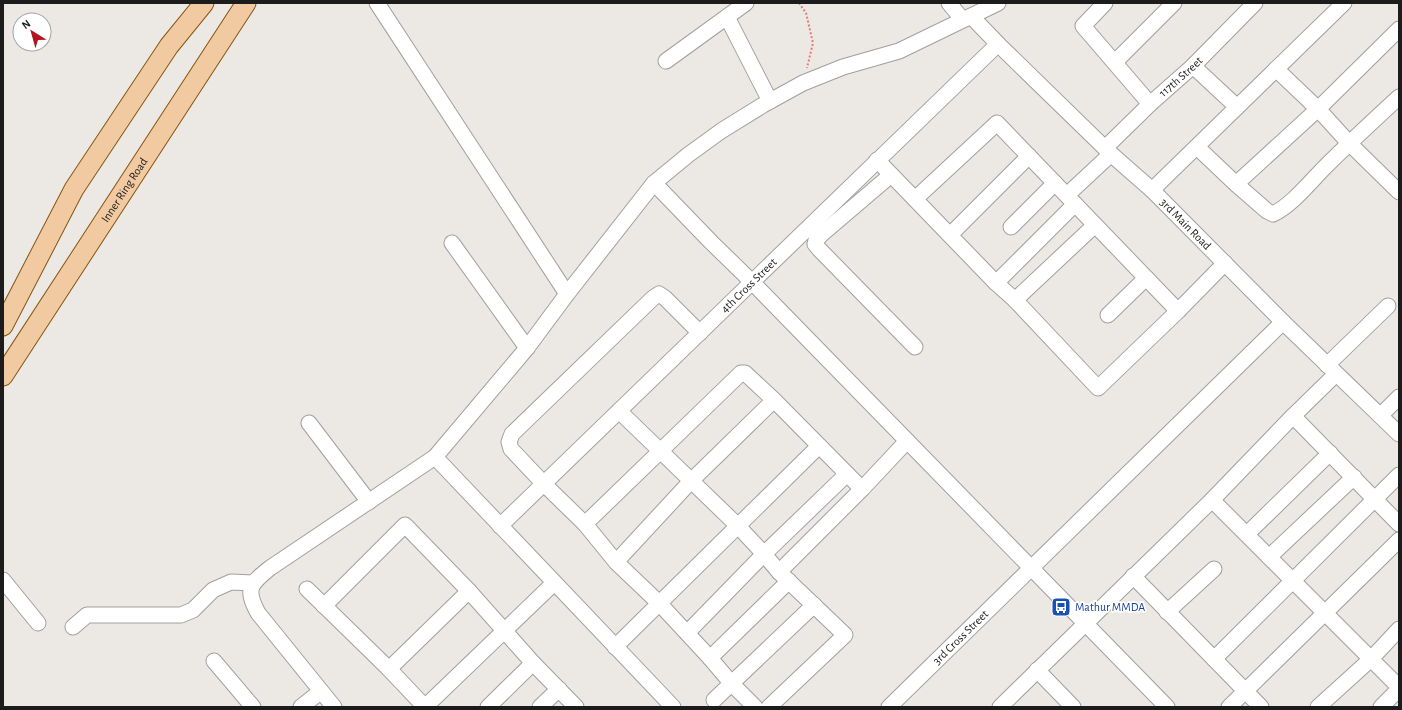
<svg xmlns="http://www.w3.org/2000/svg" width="1402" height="710" font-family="'Alegreya Sans',sans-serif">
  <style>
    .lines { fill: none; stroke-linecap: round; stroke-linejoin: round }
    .minor-casing { stroke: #a0a0a0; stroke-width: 17 }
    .major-casing { stroke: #85550f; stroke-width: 21 }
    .path { stroke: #eb7975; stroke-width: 2; stroke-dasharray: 2 2; stroke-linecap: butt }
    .minor { stroke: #fff; stroke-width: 15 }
    .major { stroke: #f2caa2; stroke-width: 19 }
    .labels { text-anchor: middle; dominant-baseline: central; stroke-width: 3.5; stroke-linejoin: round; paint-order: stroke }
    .street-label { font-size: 12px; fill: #1c1c1c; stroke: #fff }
    .transit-label { font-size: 12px; fill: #164399; stroke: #fff; text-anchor: start }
  </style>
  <rect width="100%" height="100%" fill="#ece8e3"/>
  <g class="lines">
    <!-- minor casing -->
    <g class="minor-casing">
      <g id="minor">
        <path d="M377,3L567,294"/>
        <path d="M949,3L962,19"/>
        <path d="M1105,3L1083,26L1150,104"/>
        <path id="s1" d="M971,16L998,44L1111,154L1152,190L1283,322L1399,434"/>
        <path d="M727,17L770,101"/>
        <path d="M666,61L746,3"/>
        <path d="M1115,62L1174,3"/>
        <path d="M1193,66L1237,107"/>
        <path d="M1276,69L1318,109L1349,143L1399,192"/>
        <path d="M1197,147L1236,184L1318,109L1399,29"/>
        <path id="s2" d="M1105,148L1150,104L1193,66L1255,3"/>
        <path d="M877,160L996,283L1015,300L1098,388L1178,311L1225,263"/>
        <path d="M891,175L823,233L816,240L815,244L819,249L915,347"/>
        <path d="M654,183L711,242L752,282L1167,707"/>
        <path d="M1236,184L1267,211L1273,214C1292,205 1310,182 1325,167C1349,143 1374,120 1399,97"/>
        <path d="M1152,190L1344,3"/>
        <path d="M1067,195L1111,154"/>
        <path d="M915,199L997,123L1178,311"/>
        <path d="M1011,227L1055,183"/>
        <path d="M950,235L1029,156"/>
        <path d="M452,243L527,348"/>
        <path d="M996,283L1075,204"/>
        <path d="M1015,300L1095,225"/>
        <path d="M1108,315L1146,278"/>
        <path d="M1327,365L1388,306"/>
        <path d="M774,400L745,373H741L710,403L585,524L616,562L691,481L774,400L862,489"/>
        <path d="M619,411L737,525L764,554L847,474"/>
        <path d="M1381,415L1399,397"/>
        <path d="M1293,416L1399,524"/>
        <path d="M309,423L369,502"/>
        <path d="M435,457L673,707"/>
        <path d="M1212,500L1399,687"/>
        <path d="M585,524L544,484L511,449L509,442L512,434L653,298L659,294L665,298L700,333"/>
        <path id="s3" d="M500,526L998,44"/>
        <path d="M1247,534L1330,453"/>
        <path d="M1269,557L1354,477"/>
        <path d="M616,562L659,603L710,658L732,684L755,707"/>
        <path d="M1133,576L1261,707"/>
        <path d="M3,580L38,623"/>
        <path d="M307,589L389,669L425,707L554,583"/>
        <path d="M324,606L405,525L469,591L533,663L576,707"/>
        <path d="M1167,612L1214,569"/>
        <path d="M73,627L87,615H181L193,610L213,590L231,582L253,583"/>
        <path d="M687,633L764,554L779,572L862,489L907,441"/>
        <path d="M615,647L819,446"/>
        <path d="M710,658L789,581"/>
        <path d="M1214,659L1399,475"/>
        <path d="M214,661L253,707"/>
        <path d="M389,669L469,591"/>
        <path d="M1037,670L1073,707"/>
        <path d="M714,700L814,605"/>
        <path d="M301,707L320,692"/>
        <path d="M334,707L258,613C245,589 250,584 270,568L435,457L527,348L567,294L654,183L688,155L721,131L763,105L803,83L843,67L899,51L998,3"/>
        <path d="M488,707L533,663"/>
        <path d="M540,707L559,689"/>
        <path d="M769,707L845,635L779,572"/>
        <path id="s4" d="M889,707L1283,322"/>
        <path d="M1000,707L1212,500L1293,416L1336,374"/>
        <path d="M1229,707L1399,540"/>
        <path d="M1318,707L1371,659L1399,629"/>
        <path d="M1381,707L1399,689"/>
      </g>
    </g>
    <!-- major casing -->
    <g class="major-casing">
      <g id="major">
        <path d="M3,326L74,189L169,46L204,3"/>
        <path id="s5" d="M3,376L246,3"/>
      </g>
    </g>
    <!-- path -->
    <path class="path" d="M799,3L806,13L813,43L807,68"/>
    <!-- minor -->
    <use href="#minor" class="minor"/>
    <!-- major -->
    <use href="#major" class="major"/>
  </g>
  <!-- icons -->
  <defs>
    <g id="bus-square" transform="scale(1)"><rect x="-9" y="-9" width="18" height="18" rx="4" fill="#1a4fb4" stroke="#fff"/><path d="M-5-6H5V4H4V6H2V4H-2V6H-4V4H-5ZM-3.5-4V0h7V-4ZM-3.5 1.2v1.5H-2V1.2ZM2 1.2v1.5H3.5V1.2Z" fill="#fff"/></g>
  </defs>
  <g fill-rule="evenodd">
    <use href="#bus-square" x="1061" y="607"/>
  </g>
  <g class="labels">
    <!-- street labels -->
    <g class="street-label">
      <text stroke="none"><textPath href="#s2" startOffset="104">117th Street</textPath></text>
      <text stroke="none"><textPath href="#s5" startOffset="222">Inner Ring Road</textPath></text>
      <text stroke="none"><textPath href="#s1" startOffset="299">3rd Main Road</textPath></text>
      <text stroke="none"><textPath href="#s3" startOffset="346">4th Cross Street</textPath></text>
      <text stroke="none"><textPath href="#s4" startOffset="100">3rd Cross Street</textPath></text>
    </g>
    <!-- transit labels -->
    <g class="transit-label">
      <text x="1075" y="607">Mathur MMDA</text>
    </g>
  </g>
  <!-- border -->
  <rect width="1402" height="710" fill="none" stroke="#1c1c1c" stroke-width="8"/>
  <!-- north arrow -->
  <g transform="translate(32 32) rotate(323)"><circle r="19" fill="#ffffff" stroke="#a4a4a4"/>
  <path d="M0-3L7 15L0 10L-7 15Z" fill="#b41420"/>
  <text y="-6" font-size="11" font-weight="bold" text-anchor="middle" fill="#1c1c1c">N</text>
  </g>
</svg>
